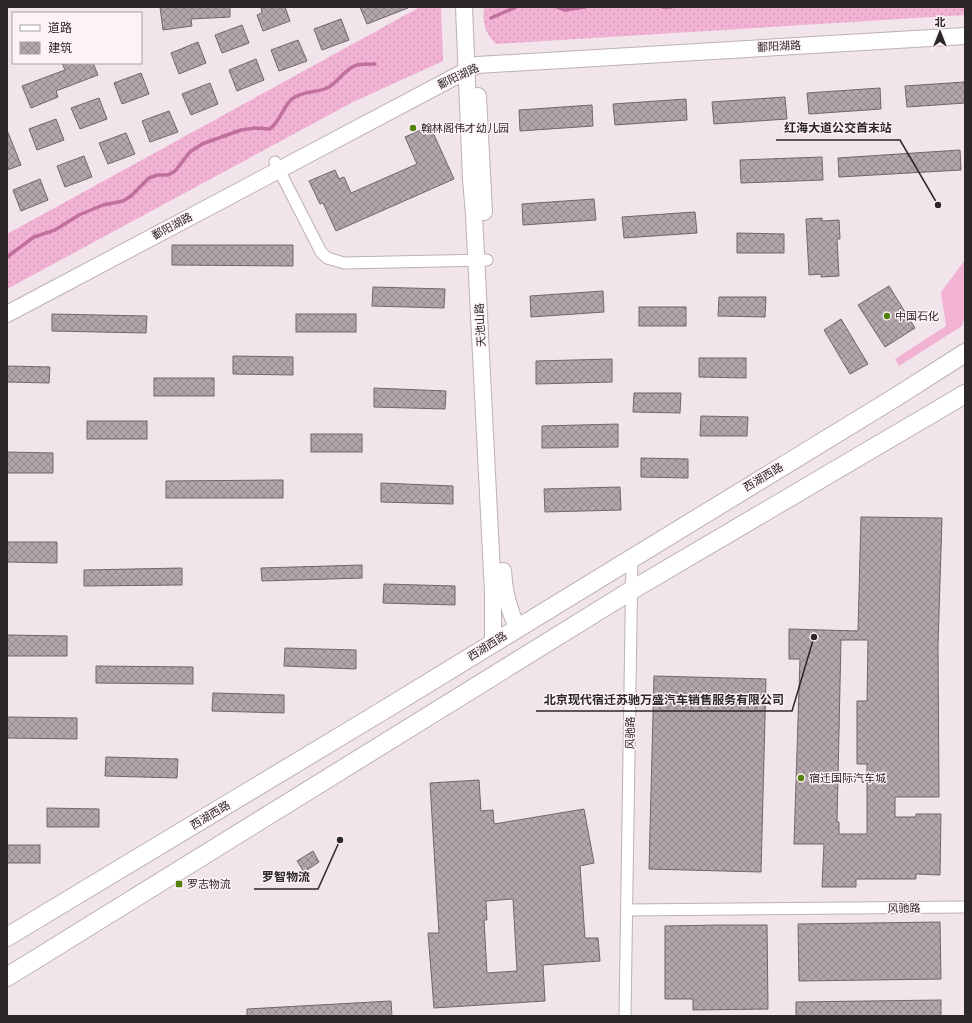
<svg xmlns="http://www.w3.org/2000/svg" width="972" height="1023" font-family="'DM Sans','Noto Sans SC',sans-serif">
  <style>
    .grass { fill: url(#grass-dots) }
    .garden { fill: #f2b2d4 }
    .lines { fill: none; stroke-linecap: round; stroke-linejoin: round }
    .stream { stroke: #c1709e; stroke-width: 3.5 }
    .building { fill: url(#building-cross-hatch); stroke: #71666c; fill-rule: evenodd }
    .street-casing { stroke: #bdb0b6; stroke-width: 13 }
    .secondary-casing { stroke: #bdb0b6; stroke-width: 18 }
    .primary-casing { stroke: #bdb0b6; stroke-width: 20 }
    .street { stroke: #fff; stroke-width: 11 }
    .secondary { stroke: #fff; stroke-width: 16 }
    .primary { stroke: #fff; stroke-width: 18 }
    .poi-dot { fill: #54810b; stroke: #fdf2f8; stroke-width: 1.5 }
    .labels { text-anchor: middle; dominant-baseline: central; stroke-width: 3; stroke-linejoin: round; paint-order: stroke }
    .street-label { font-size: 11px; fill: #2c272a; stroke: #fdf2f8 }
    .poi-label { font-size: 11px; fill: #2c272a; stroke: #fdf2f8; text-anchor: start }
    .leader { fill: none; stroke: #2c272a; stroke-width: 1.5 }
    .callout-dot { fill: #2c272a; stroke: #fdf2f8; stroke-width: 1.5 }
    .callout-label { font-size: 12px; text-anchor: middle; font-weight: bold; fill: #2c272a; stroke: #fdf2f8; stroke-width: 3; stroke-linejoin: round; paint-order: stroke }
  </style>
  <defs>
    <pattern id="grass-dots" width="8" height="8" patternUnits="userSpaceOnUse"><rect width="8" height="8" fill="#f2b2d4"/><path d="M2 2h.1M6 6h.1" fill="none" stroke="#d099b6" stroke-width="1.8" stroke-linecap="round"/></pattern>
    <pattern id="building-cross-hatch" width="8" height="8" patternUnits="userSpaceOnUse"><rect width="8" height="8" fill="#b2a5ac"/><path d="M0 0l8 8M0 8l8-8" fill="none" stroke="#91868c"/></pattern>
  </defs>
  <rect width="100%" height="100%" fill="#f2e4eb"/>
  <!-- grass -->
  <g class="grass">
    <path d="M420,7H441L443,61L353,102L7,289V234Z"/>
    <path d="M484,7H965V15L496,44C485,33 482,23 484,7Z"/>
  </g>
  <!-- garden -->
  <path class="garden" d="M965,260L964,320L962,326L899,366L895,359L946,326L941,292Z"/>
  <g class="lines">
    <!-- stream -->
    <g class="stream">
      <path d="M557,7L565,10L585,7"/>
      <path d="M663,7H671"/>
      <path d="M491,18L516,7"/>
      <path d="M7,257L34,237L55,230L79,215L103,205L123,201L131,196L149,178L157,175H168L175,171L190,152L202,144L241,130L255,128L270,129C281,120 282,108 292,99C301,91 317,93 327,88C339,82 345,68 357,65C362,64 370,64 375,64"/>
    </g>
  </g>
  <!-- building -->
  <g class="building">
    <path d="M160,7H230V17L191,19L192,26L163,30Z"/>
    <path d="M261,7H285L290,21L263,31L257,15L262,13Z"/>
    <path d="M360,7H408V8L367,24Z"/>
    <path d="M341,19L349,40L322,50L314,29Z"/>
    <path d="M242,25L249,43L222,53L215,35Z"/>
    <path d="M298,40L307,61L279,71L271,50Z"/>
    <path d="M198,42L206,63L179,74L171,53Z"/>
    <path d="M256,59L264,80L237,91L229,70Z"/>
    <path d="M62,63H93L98,75L56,91L58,97L31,108L22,86L65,70Z"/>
    <path d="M141,73L149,94L122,104L114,83Z"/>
    <path d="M965,82V103L907,107L905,86Z"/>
    <path d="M210,83L218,104L191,115L182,94Z"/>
    <path d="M880,88L881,109L809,114L807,93Z"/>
    <path d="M785,97L787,119L714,124L712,102Z"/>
    <path d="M99,98L107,119L80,129L71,108Z"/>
    <path d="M686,99L687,120L615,125L613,104Z"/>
    <path d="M592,105L593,126L520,131L519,110Z"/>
    <path d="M169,111L178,132L150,142L142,121Z"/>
    <path d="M56,119L64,140L37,150L29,129Z"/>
    <path d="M430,126L454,179L336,231L323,203L320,204L309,181L335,170L339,179L344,177L351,193L417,164L405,137Z"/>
    <path d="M7,130L21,165L7,170Z"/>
    <path d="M126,133L135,154L108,164L99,143Z"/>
    <path d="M960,150L961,170L839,177L838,158Z"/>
    <path d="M84,156L92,177L65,187L57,166Z"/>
    <path d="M822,157L823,180L741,183L740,160Z"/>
    <path d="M40,179L48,200L21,211L13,190Z"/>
    <path d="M594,199L596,220L523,225L522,204Z"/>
    <path d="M695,212L697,233L624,238L622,217Z"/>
    <path d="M822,218V221L839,220L840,239H837L839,276L821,277V274L809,275L806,219Z"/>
    <path d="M737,233L784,234V253H737Z"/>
    <path d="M172,245H293V266L172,265Z"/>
    <path d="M889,286L915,328L885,347L858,305Z"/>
    <path d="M373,287L445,289L444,308L372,306Z"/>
    <path d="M603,291L604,312L531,317L530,296Z"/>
    <path d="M719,297H766L765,317L718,316Z"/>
    <rect x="639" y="307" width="47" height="19"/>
    <path d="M52,314L147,316L146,333L52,331Z"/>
    <rect x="296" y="314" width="60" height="18"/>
    <path d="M841,319L868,364L850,374L824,330Z"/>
    <path d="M233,356L293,357V375L233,374Z"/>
    <path d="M699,358H746V378L699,377Z"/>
    <path d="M612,359V382L536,384V361Z"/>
    <path d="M7,366L50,367L49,383L7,382Z"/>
    <rect x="154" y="378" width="60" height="18"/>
    <path d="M374,388L446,391L445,409L374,407Z"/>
    <path d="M634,393H681L680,413L633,412Z"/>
    <path d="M701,416L748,417L747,436H700Z"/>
    <rect x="87" y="421" width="60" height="18"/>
    <path d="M618,424V447L542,448V426Z"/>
    <rect x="311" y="434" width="51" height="18"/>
    <path d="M7,452L53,453V473H7Z"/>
    <path d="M641,458L688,459V478L641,477Z"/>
    <path d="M283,480V498H166V481Z"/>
    <path d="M381,483L453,486V504L381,502Z"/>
    <path d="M620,487L621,510L545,512L544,489Z"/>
    <path d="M861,517L942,518L938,646L939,797H895V817H916V814H941L940,875L916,874V879H856V887H822L824,844H794L800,659H789V629L858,631ZM841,640H868L867,701H857V764H867V834H839V822H837Z"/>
    <path d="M7,542H57V563L7,562Z"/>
    <path d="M362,565V578L262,581L261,568Z"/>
    <path d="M182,568V585L84,586V570Z"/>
    <path d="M384,584L455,586V605L383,603Z"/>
    <path d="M7,635L67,636V656H7Z"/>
    <path d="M285,648L356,650V669L284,666Z"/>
    <path d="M96,666L193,667V684L96,683Z"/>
    <path d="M654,676L766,679L761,872L649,869Z"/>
    <path d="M213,693L284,695V713L212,711Z"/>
    <path d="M7,717L77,718V739L7,738Z"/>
    <path d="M106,757L178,759L177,778L105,776Z"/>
    <path d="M479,780L481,811L493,810L494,824L584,809L594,863L580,866L585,938H598L600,961L543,965L545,1001L434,1008L428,933H439L430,783ZM513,899L517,971L487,973L484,920H487L486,901Z"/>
    <path d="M47,808L99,809V827H47Z"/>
    <rect x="7" y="845" width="33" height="18"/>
    <path d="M313,851L319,862L304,872L297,861Z"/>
    <path d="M940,922L941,979L799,981L798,924Z"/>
    <path d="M720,925H767L768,1009L693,1010V999H665V926Z"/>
    <path d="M941,1000V1016H796V1002Z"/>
    <path d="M391,1001L392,1016H247V1009Z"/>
  </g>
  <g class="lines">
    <!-- street casing -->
    <g class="street-casing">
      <g id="street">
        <path d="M275,162L321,252L327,258L344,263L487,260"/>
        <path d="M627,910L965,907"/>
        <path d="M625,1016L632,557"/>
      </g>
    </g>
    <!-- secondary casing -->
    <g class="secondary-casing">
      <g id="secondary">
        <path d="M464,7L471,179L474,215L493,593V642"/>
        <path d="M478,96L484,212"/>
        <path d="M7,314L477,65L965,36"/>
        <path d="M503,571C504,592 508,608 517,627"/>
      </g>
    </g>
    <!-- primary casing -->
    <g class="primary-casing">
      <g id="primary">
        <path d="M7,937L384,710L896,397L965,353"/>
        <path d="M7,977L632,590L965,394"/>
      </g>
    </g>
    <!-- street -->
    <use href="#street" class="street"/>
    <!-- secondary -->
    <use href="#secondary" class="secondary"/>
    <!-- primary -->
    <use href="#primary" class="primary"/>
  </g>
  <!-- markers -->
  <g class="poi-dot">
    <circle cx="413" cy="128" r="4"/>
    <circle cx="887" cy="316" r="4"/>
    <circle cx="801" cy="778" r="4"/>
    <rect x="175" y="880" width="8" height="8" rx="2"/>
  </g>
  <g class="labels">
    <!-- street labels -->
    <g class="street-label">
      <text transform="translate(779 46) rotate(-3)">鄱阳湖路</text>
      <text transform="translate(458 76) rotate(-25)">鄱阳湖路</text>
      <text transform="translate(172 226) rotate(-28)">鄱阳湖路</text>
      <text transform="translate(480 325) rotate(-93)">天池山路</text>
      <text transform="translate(763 477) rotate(-31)">西湖西路</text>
      <text transform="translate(487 646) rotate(-32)">西湖西路</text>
      <text transform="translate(630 733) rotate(-89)">风驰路</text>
      <text transform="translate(210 815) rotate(-31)">西湖西路</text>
      <text transform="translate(904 908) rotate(-1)">风驰路</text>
    </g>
    <!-- poi labels -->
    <g class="poi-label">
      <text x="421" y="128">翰林阁伟才幼儿园</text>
      <text x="895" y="316">中国石化</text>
      <text x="809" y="778">宿迁国际汽车城</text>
      <text x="187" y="884">罗志物流</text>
    </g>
  </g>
  <!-- callouts -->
  <path class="leader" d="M938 205L900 140H776M814 637L792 711H536M340 840L318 889H254"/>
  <g class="callout-dot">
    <circle cx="938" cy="205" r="4"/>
    <circle cx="814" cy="637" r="4"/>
    <circle cx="340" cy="840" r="4"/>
  </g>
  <g class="callout-label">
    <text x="838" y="132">红海大道公交首末站</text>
    <text x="664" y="704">北京现代宿迁苏驰万盛汽车销售服务有限公司</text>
    <text x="286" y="881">罗智物流</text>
  </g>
  <!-- border -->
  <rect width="972" height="1023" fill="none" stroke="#2c272a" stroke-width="16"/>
  <!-- legend -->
  <rect x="12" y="12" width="130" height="52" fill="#fdf2f8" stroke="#a9a1a6"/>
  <rect x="20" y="25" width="20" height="6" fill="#ffffff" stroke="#a9a1a6"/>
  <text x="48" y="32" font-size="12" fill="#2c272a">道路</text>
  <rect x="20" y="42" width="20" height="12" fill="url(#building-cross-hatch)" stroke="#a9a1a6"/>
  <text x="48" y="52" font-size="12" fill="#2c272a">建筑</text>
  <!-- north arrow -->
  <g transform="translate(940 32)" stroke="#fdf2f8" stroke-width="3" paint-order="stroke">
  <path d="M0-3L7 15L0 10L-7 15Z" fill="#2c272a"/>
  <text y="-6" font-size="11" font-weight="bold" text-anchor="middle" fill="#2c272a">北</text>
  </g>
</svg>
